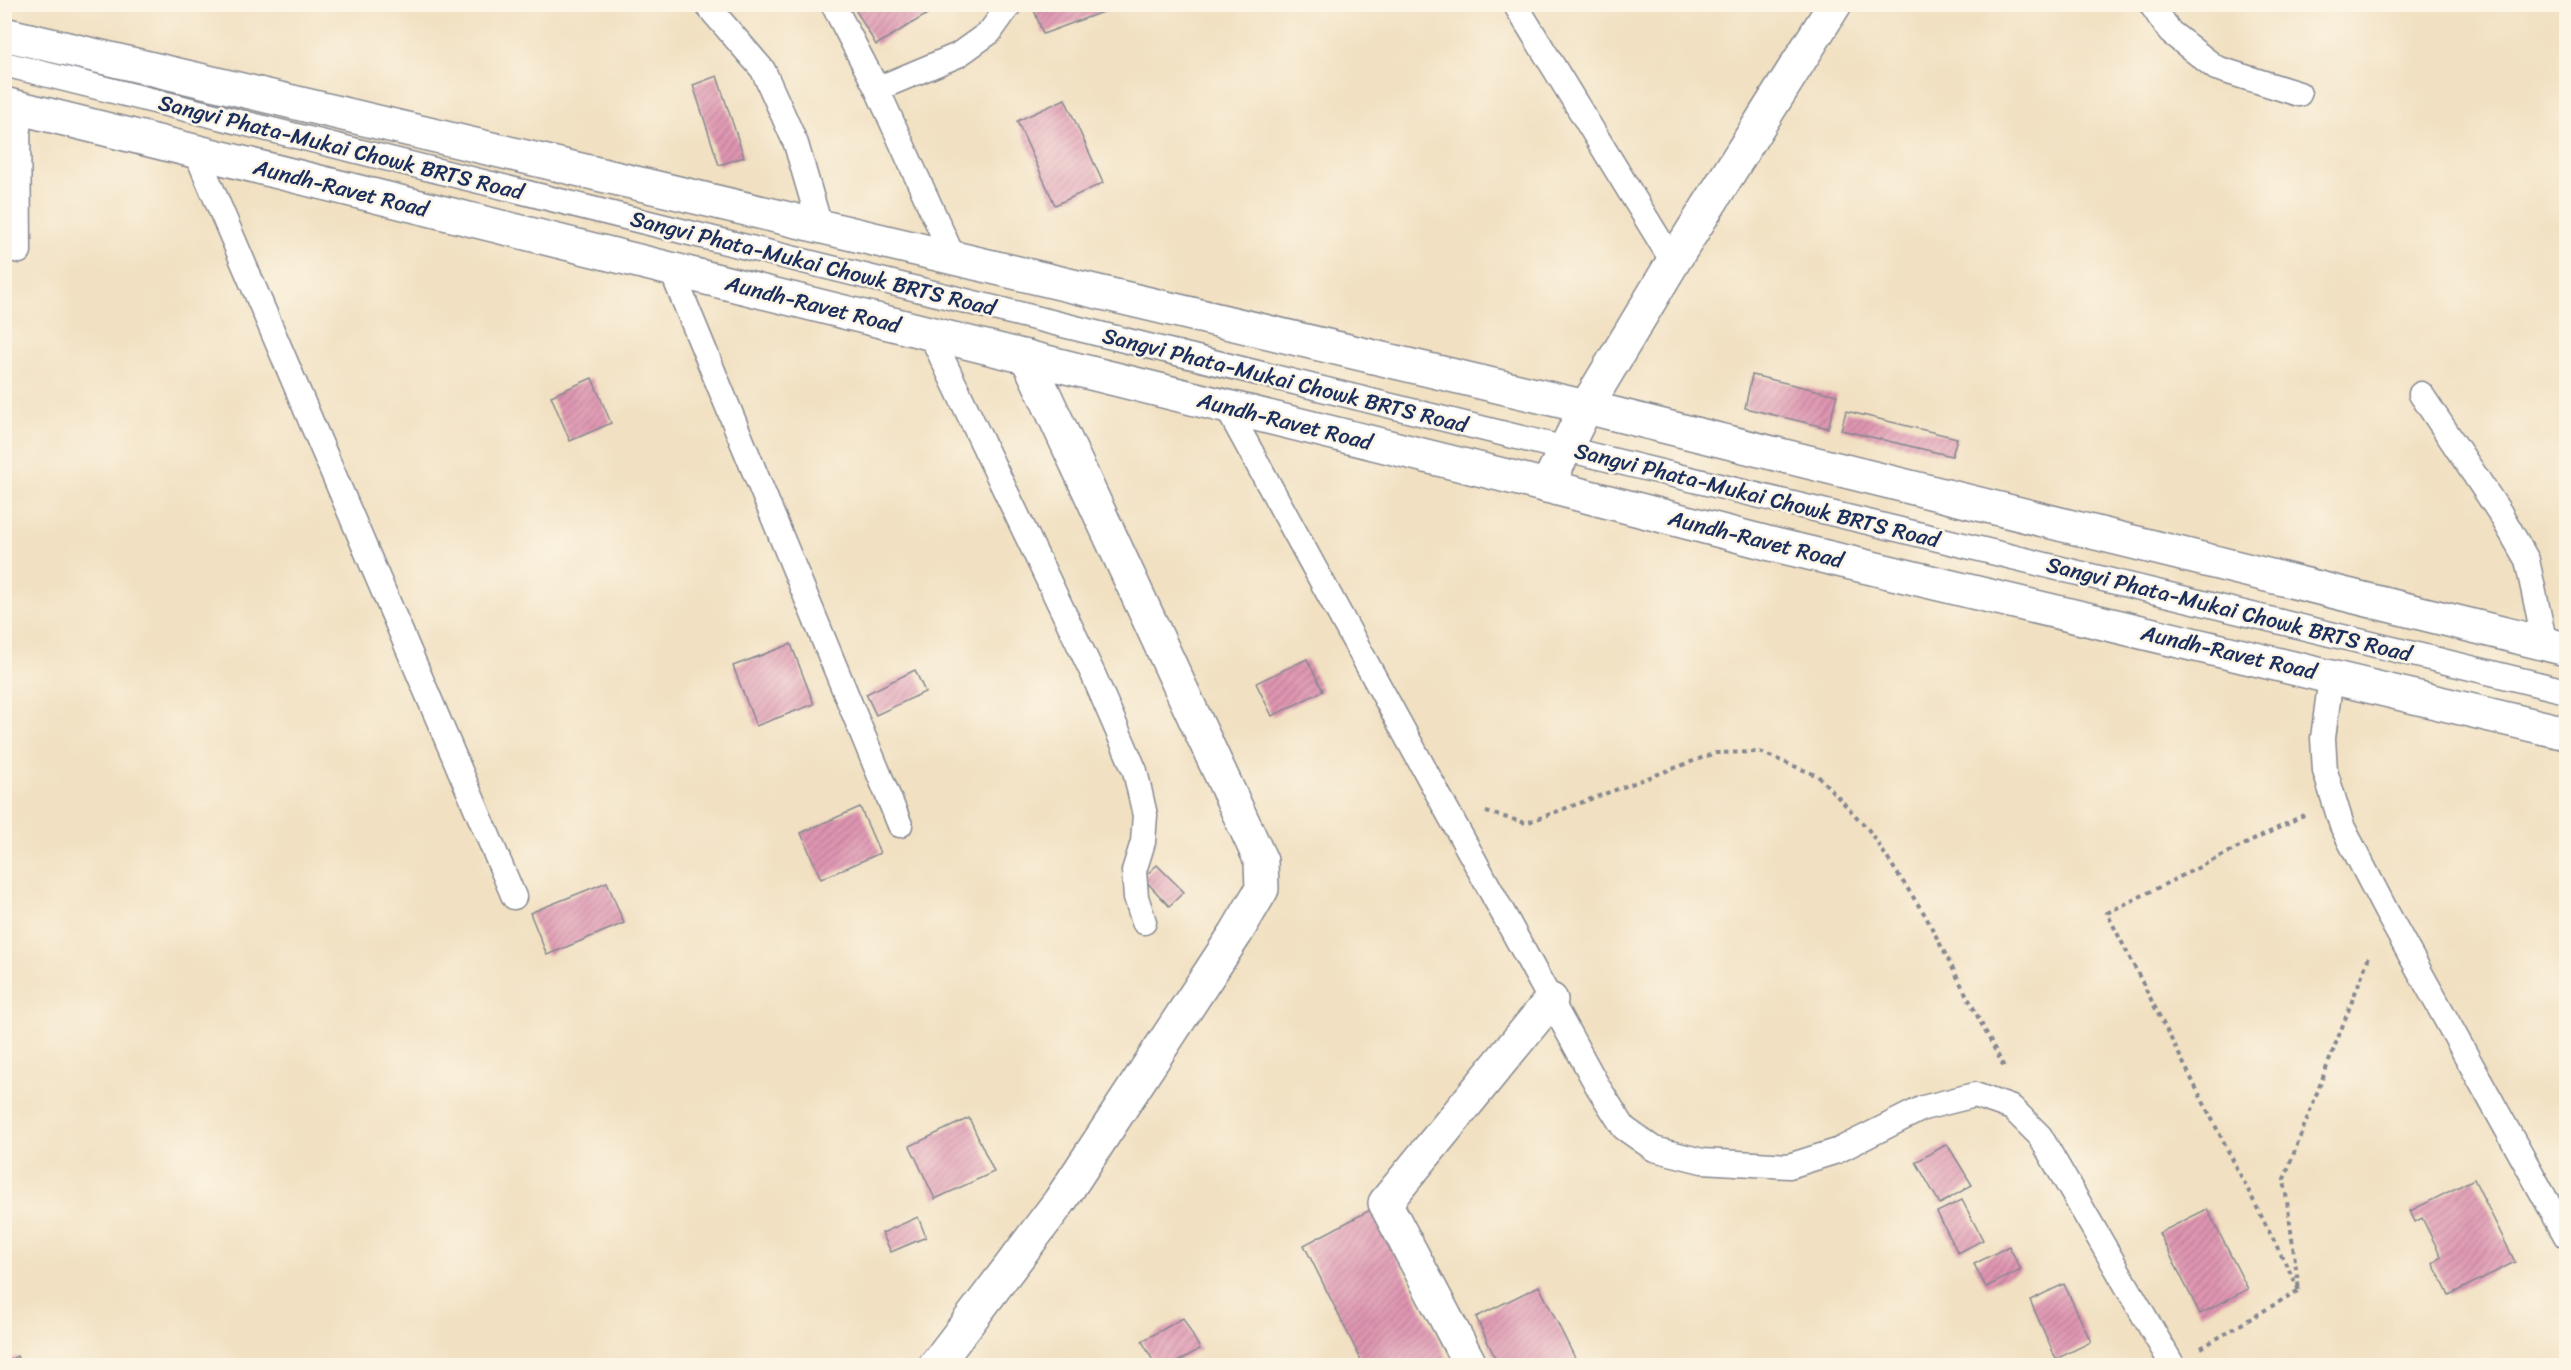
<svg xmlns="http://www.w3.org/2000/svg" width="2571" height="1370" font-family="Sriracha,sans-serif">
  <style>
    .building { fill: url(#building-hatch) }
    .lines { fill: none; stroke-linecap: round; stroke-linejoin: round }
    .service-casing { stroke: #868890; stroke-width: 27 }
    .minor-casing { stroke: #868890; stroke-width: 36 }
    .primary-casing { stroke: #868890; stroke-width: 36 }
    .path { stroke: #868890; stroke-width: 4; stroke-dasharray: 4.5 4.5; stroke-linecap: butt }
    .service { stroke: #fff; stroke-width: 24 }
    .minor { stroke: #fff; stroke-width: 33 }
    .primary { stroke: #fff; stroke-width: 33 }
    .labels { text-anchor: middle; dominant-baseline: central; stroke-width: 5; stroke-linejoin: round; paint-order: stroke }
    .street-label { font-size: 22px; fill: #1b2f5e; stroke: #fcf5e5 }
  </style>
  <defs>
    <pattern id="building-hatch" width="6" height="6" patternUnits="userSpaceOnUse" patternTransform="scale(1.5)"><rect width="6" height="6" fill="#df95b1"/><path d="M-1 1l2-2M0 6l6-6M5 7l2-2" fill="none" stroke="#b47a93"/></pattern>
  </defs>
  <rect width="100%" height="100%" fill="#fcf5e5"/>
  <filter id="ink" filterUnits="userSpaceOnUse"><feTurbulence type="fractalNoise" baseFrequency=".0167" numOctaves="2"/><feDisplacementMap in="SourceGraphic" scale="12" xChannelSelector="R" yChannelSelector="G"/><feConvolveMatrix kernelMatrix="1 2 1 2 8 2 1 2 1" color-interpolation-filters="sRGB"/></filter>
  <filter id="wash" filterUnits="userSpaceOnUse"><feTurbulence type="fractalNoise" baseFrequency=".008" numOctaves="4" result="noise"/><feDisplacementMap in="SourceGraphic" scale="24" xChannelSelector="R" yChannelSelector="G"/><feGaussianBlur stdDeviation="1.35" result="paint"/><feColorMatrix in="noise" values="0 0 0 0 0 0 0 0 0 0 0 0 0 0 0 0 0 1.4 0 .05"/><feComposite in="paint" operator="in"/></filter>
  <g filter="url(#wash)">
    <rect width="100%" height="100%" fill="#f1e0c1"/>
    <g id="blocks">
      <!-- building -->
      <g class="building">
        <path d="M852,4H944L876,45Z"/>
        <path d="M1039,5H1116V7L1043,34L1033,7Z"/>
        <path d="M717,76L744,157L719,165L693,85Z"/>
        <path d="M1065,99L1103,183L1055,205L1017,121Z"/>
        <path d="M1752,375L1837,395L1828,428L1745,408Z"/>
        <path d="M592,378L611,423L570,441L551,396Z"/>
        <path d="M1846,411L1957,438L1952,456L1841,430Z"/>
        <path d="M791,644L814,704L756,726L733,666Z"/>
        <path d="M1307,659L1323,691L1272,716L1256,683Z"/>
        <path d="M915,670L925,692L876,715L866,694Z"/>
        <path d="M860,807L880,853L821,879L801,833Z"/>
        <path d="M1157,865L1184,892L1169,906L1143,878Z"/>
        <path d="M607,882L624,923L547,955L530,913Z"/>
        <path d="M969,1118L994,1172L935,1199L910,1146Z"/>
        <path d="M1947,1144L1972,1185L1940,1204L1916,1162Z"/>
        <path d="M2474,1179L2515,1262L2449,1295L2433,1264L2441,1256L2422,1218L2415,1222L2410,1211Z"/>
        <path d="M1962,1200L1983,1240L1958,1253L1937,1212Z"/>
        <path d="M1372,1209L1451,1366H1364L1304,1245Z"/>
        <path d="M2207,1209L2248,1289L2200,1314L2159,1233Z"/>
        <path d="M918,1217L926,1237L891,1252L882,1233Z"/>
        <path d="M2009,1246L2021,1270L1986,1287L1974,1264Z"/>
        <path d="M2064,1284L2091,1342L2056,1359L2030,1300Z"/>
        <path d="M1539,1286L1579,1366H1499L1476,1317Z"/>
        <path d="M1183,1318L1200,1349L1170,1366H1156L1142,1341Z"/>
        <path d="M17,1356L22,1366H4V1363Z"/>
      </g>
    </g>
  </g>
  <g filter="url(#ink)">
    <use href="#blocks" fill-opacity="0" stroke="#868890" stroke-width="1.5"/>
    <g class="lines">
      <!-- service casing -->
      <g class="service-casing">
        <g id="service">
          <path d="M706,4L763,70L796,144L820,226"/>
          <path d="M833,4L877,89L953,257"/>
          <path d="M1515,4L1673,262"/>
          <path d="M2151,4L2170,32L2216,68L2299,94"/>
          <path d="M4,64L1566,449L2566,691"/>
          <path d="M877,89L958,55L990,32L1010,4"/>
          <path d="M196,152L514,897"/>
          <path d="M4,247L19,251L18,107"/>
          <path d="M671,269L900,825"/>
          <path d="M930,333L1093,674L1135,771L1145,815L1143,842L1134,871L1136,897L1144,922"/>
          <path d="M2421,394L2500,513L2527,560L2545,644"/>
          <path d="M1226,406L1598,1087L1624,1128L1654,1149L1702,1161L1789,1166L1837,1151L1923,1108L1975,1095L2012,1108L2040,1136L2173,1366"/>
          <path d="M2331,677L2323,738L2325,771L2342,826L2386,911L2566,1236"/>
        </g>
      </g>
      <!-- minor casing -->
      <g class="minor-casing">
        <g id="minor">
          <path d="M1547,486L1586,407L1673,262L1835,4"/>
          <path d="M935,1366L1060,1201L1236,933L1262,889L1261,861L1027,357"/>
          <path d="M1471,1366L1385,1203L1551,1000"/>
        </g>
      </g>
      <!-- primary casing -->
      <g class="primary-casing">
        <g id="primary">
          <path d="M4,34L1586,407L2566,649"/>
          <path d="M4,104L1547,486L1771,544L2566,733"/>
        </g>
      </g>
      <!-- path -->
      <g class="path">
        <path d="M1486,812L1526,823L1715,753L1760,752L1818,776L1868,829L1925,915L2005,1069"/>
        <path d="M2299,1290L2107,913L2304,815"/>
        <path d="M2201,1348L2299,1290L2284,1179L2370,954"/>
      </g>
      <!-- service -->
      <use href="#service" class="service"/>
      <!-- minor -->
      <use href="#minor" class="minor"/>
      <!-- primary -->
      <use href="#primary" class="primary"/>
    </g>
  </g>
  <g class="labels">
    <!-- street labels -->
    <g class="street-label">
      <text transform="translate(341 147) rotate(14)">Sangvi Phata-Mukai Chowk BRTS Road</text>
      <text transform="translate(341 188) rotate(14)">Aundh-Ravet Road</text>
      <text transform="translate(813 263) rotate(14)">Sangvi Phata-Mukai Chowk BRTS Road</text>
      <text transform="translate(813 304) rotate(14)">Aundh-Ravet Road</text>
      <text transform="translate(1285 380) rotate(14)">Sangvi Phata-Mukai Chowk BRTS Road</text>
      <text transform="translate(1285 421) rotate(14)">Aundh-Ravet Road</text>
      <text transform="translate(1757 495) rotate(14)">Sangvi Phata-Mukai Chowk BRTS Road</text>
      <text transform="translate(1756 539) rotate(14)">Aundh-Ravet Road</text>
      <text transform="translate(2229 609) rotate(14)">Sangvi Phata-Mukai Chowk BRTS Road</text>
      <text transform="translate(2229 652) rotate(13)">Aundh-Ravet Road</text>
    </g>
  </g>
  <!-- margin -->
  <rect width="2571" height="1370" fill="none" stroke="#fcf5e5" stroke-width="24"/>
</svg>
